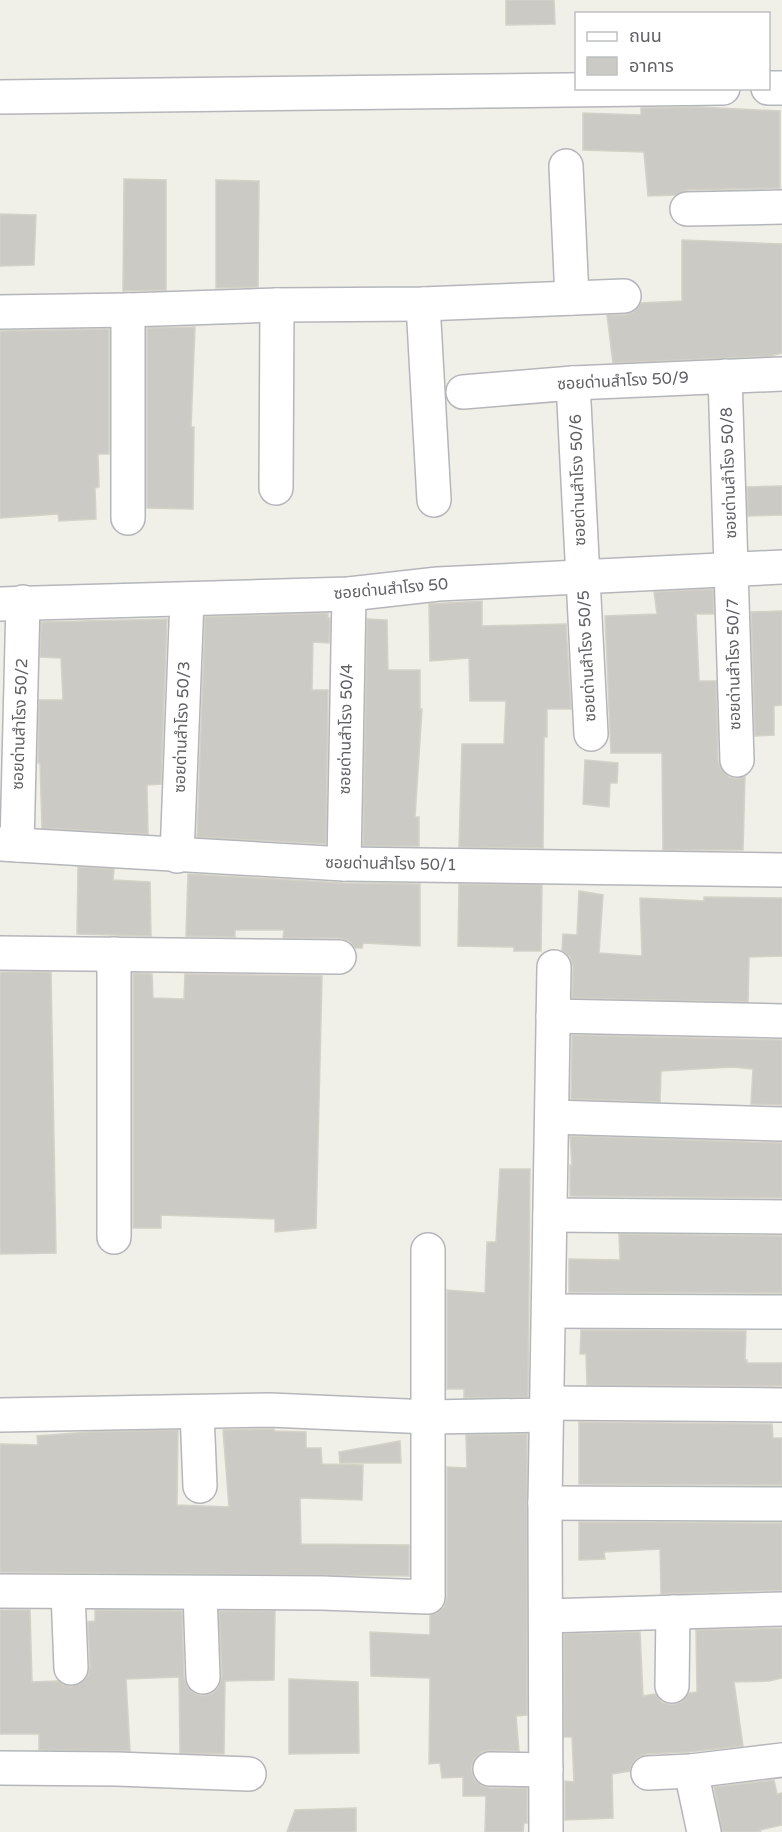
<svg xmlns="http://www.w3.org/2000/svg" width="782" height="1832" font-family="'Varela Round','Noto Sans Thai',sans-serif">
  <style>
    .building { fill: #cbcac5; stroke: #d4d2c7; stroke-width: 1.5 }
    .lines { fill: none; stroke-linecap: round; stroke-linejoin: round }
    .minor-casing { stroke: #b5b6bb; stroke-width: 36 }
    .minor { stroke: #fff; stroke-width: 33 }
    .labels { text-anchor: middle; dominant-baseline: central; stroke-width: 4.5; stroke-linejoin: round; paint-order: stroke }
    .street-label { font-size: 16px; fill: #606167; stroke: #fff }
  </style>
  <rect width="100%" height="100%" fill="#f0efe8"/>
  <!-- building -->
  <g class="building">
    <path d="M506,0H554L555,24L506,25Z"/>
    <path d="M698,107L780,111V188L687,190L676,195L648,196L644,152L583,150V113L641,115V108Z"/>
    <path d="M124,179L166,180V290L123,291Z"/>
    <path d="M216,180L259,181L258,287L216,288Z"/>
    <path d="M0,214L36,215L34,265L0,266Z"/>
    <path d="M682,240L782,244V353L771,356L613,363L607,315H625L633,312L641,303L682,301Z"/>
    <path d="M195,327L191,427H194L193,509L147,508V328Z"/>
    <path d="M109,329V454H98L99,487L95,488L96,519L59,521L58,514L0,518V331Z"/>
    <path d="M782,486V515L748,516L747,487Z"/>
    <path d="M713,589L714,614H696L699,681H716L718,761L721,769L729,777L737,779L745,777L743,850H663L662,753H611L605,616L657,614L654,592Z"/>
    <path d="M482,601V626L566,624L571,709H547V737H544L543,848L459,847L462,744H504L506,701H470L469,658L430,661L429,604Z"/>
    <path d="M782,611V705L774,706V735L755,736L751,612Z"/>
    <path d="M328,613V618H330L329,643L313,642L312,690H328L326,844L197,837L205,617Z"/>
    <path d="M167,619L161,784L147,785L148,834L42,828L40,763H38L39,700H63L61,658L40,657L41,622Z"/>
    <path d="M367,619L387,620L388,670H420V709H422L415,817H419V846H363Z"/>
    <path d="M585,760L618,763L617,783H610L609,807L583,804Z"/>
    <path d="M78,867L114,869L113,880L150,882L151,936L77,934Z"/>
    <path d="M188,874L343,883L420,884V946L363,943L362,948H355L349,941L339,938H283L284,930H235V937L186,936Z"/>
    <path d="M459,884L542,885L541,951H514V947L458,946Z"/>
    <path d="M579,891L603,895L599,953L642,956L640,898L704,901V897L782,898V956L749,957L748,1002L572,998L573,967L570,957L562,950L563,934L577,935Z"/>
    <path d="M0,972H51L56,1253L0,1254Z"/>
    <path d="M133,973L152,974L153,998L184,999L185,974L322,976L316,1228L275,1232V1219L161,1215V1228H133Z"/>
    <path d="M572,1035L782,1040V1105L751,1104L753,1069L732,1067L661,1071L660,1102L571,1099Z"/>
    <path d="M570,1136L782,1143V1198L570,1196V1165H572Z"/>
    <path d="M500,1169H530L528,1397L464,1398V1389H447V1290L485,1293L487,1242H496Z"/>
    <path d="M619,1234L782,1236V1293L569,1292V1259L620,1260Z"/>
    <path d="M581,1330L746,1331L745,1360H747V1363H782V1386L587,1385L586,1354H580Z"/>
    <path d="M579,1422L772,1424L773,1438H782V1485L579,1484Z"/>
    <path d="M270,1429H274V1431L306,1432V1448H321L322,1464L363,1465L362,1500L300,1498L301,1544L409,1545V1576L0,1572V1444L38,1445L37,1436L89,1432L178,1430L177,1505L229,1507L223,1430Z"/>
    <path d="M527,1434V1715L516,1716L519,1751L490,1750L481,1752L474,1759L471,1769L474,1779L481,1785L490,1788H527V1823H524L523,1832H485L486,1796H463V1777L442,1778L440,1763L429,1764L430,1678L371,1676L370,1632L430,1635V1615L437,1613L444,1607L447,1597V1467L467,1468L466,1435Z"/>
    <path d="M400,1441L401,1463H340L339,1452Z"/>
    <path d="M579,1522L782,1523V1590L661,1594L660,1549L604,1552L605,1559L579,1560Z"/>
    <path d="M0,1610H30L32,1682L58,1681L63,1685L71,1687L81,1683L88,1676L90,1667L88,1622L95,1621V1610L182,1611L184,1678L187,1686L194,1693L203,1696L213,1693L219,1686L222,1677L219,1611H275L274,1680L225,1681L224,1754L180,1753L179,1677L126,1679L130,1751L39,1750V1734H0Z"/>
    <path d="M782,1628V1678L769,1681L734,1682L743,1746L689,1752L647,1754L638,1757L632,1764L630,1771L612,1774L613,1818L565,1820V1781L574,1782L572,1737H564V1634L640,1632L643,1696L655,1694L662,1702L672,1705L682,1702L689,1693L697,1692L696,1630Z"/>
    <path d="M289,1679L358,1682L359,1753L289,1754Z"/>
    <path d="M774,1780L777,1794L782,1793V1825L760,1830L761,1832H722L714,1787Z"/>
    <path d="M356,1808V1832H287L295,1810Z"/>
  </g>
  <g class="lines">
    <!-- minor casing -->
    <g class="minor-casing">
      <g id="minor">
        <path d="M768,88H782"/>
        <path d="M0,97L723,88"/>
        <path d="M566,166L572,298"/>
        <path d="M687,209L782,207"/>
        <path d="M423,304L434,500"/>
        <path d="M128,310V518"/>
        <path d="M0,312L128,310L277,305L423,304L624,296"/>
        <path d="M725,376L737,760"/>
        <path d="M573,383L591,734"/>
        <path d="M463,392L573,383L782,374"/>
        <path d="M276,488L277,305"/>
        <path d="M0,604L349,594L438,584L782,567"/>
        <path d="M0,844L344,864L782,870"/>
        <path d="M17,845L23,602"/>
        <path d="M177,856L187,599"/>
        <path d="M344,864L349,594"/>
        <path d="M0,953L339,957"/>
        <path d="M553,1016L782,1021"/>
        <path d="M552,1117L782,1124"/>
        <path d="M550,1215L782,1217"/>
        <path d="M114,1237V954"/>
        <path d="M549,1311L782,1312"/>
        <path d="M547,1403L782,1405"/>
        <path d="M197,1412L200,1486"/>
        <path d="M0,1415L270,1410L429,1417L547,1415"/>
        <path d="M545,1503L782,1504"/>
        <path d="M0,1591L322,1593L428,1597V1250"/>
        <path d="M68,1592L71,1668"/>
        <path d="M200,1593L203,1677"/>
        <path d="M546,1616L782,1609"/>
        <path d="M672,1686L673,1612"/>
        <path d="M0,1768L117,1769L249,1774"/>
        <path d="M490,1769L546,1770"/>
        <path d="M691,1771L704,1832"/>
        <path d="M648,1773L691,1771L782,1760"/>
        <path d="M546,1832L545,1503L554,967"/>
      </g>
    </g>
    <!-- minor -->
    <use href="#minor" class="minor"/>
  </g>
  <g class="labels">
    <!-- street labels -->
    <g class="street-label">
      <text transform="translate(623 381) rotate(-3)">ซอยด่านสำโรง 50/9</text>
      <text transform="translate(729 473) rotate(-92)">ซอยด่านสำโรง 50/8</text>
      <text transform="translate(578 480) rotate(-92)">ซอยด่านสำโรง 50/6</text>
      <text transform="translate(391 589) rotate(-5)">ซอยด่านสำโรง 50</text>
      <text transform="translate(587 656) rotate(-93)">ซอยด่านสำโรง 50/5</text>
      <text transform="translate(734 664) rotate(-91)">ซอยด่านสำโรง 50/7</text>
      <text transform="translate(20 724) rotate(-88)">ซอยด่านสำโรง 50/2</text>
      <text transform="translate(182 727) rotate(-88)">ซอยด่านสำโรง 50/3</text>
      <text transform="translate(346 729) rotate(-89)">ซอยด่านสำโรง 50/4</text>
      <text transform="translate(391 864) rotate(1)">ซอยด่านสำโรง 50/1</text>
    </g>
  </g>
  <!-- legend -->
  <rect x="575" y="12" width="195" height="78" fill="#ffffff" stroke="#bfc0c2" stroke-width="1.5"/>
  <rect x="587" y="32" width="30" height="9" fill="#ffffff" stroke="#bfc0c2" stroke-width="1.5"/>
  <text x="629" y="42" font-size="18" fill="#606167">ถนน</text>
  <rect x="587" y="57" width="30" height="18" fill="#cbcac5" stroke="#bfc0c2" stroke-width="1.5"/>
  <text x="629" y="72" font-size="18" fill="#606167">อาคาร</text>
</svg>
